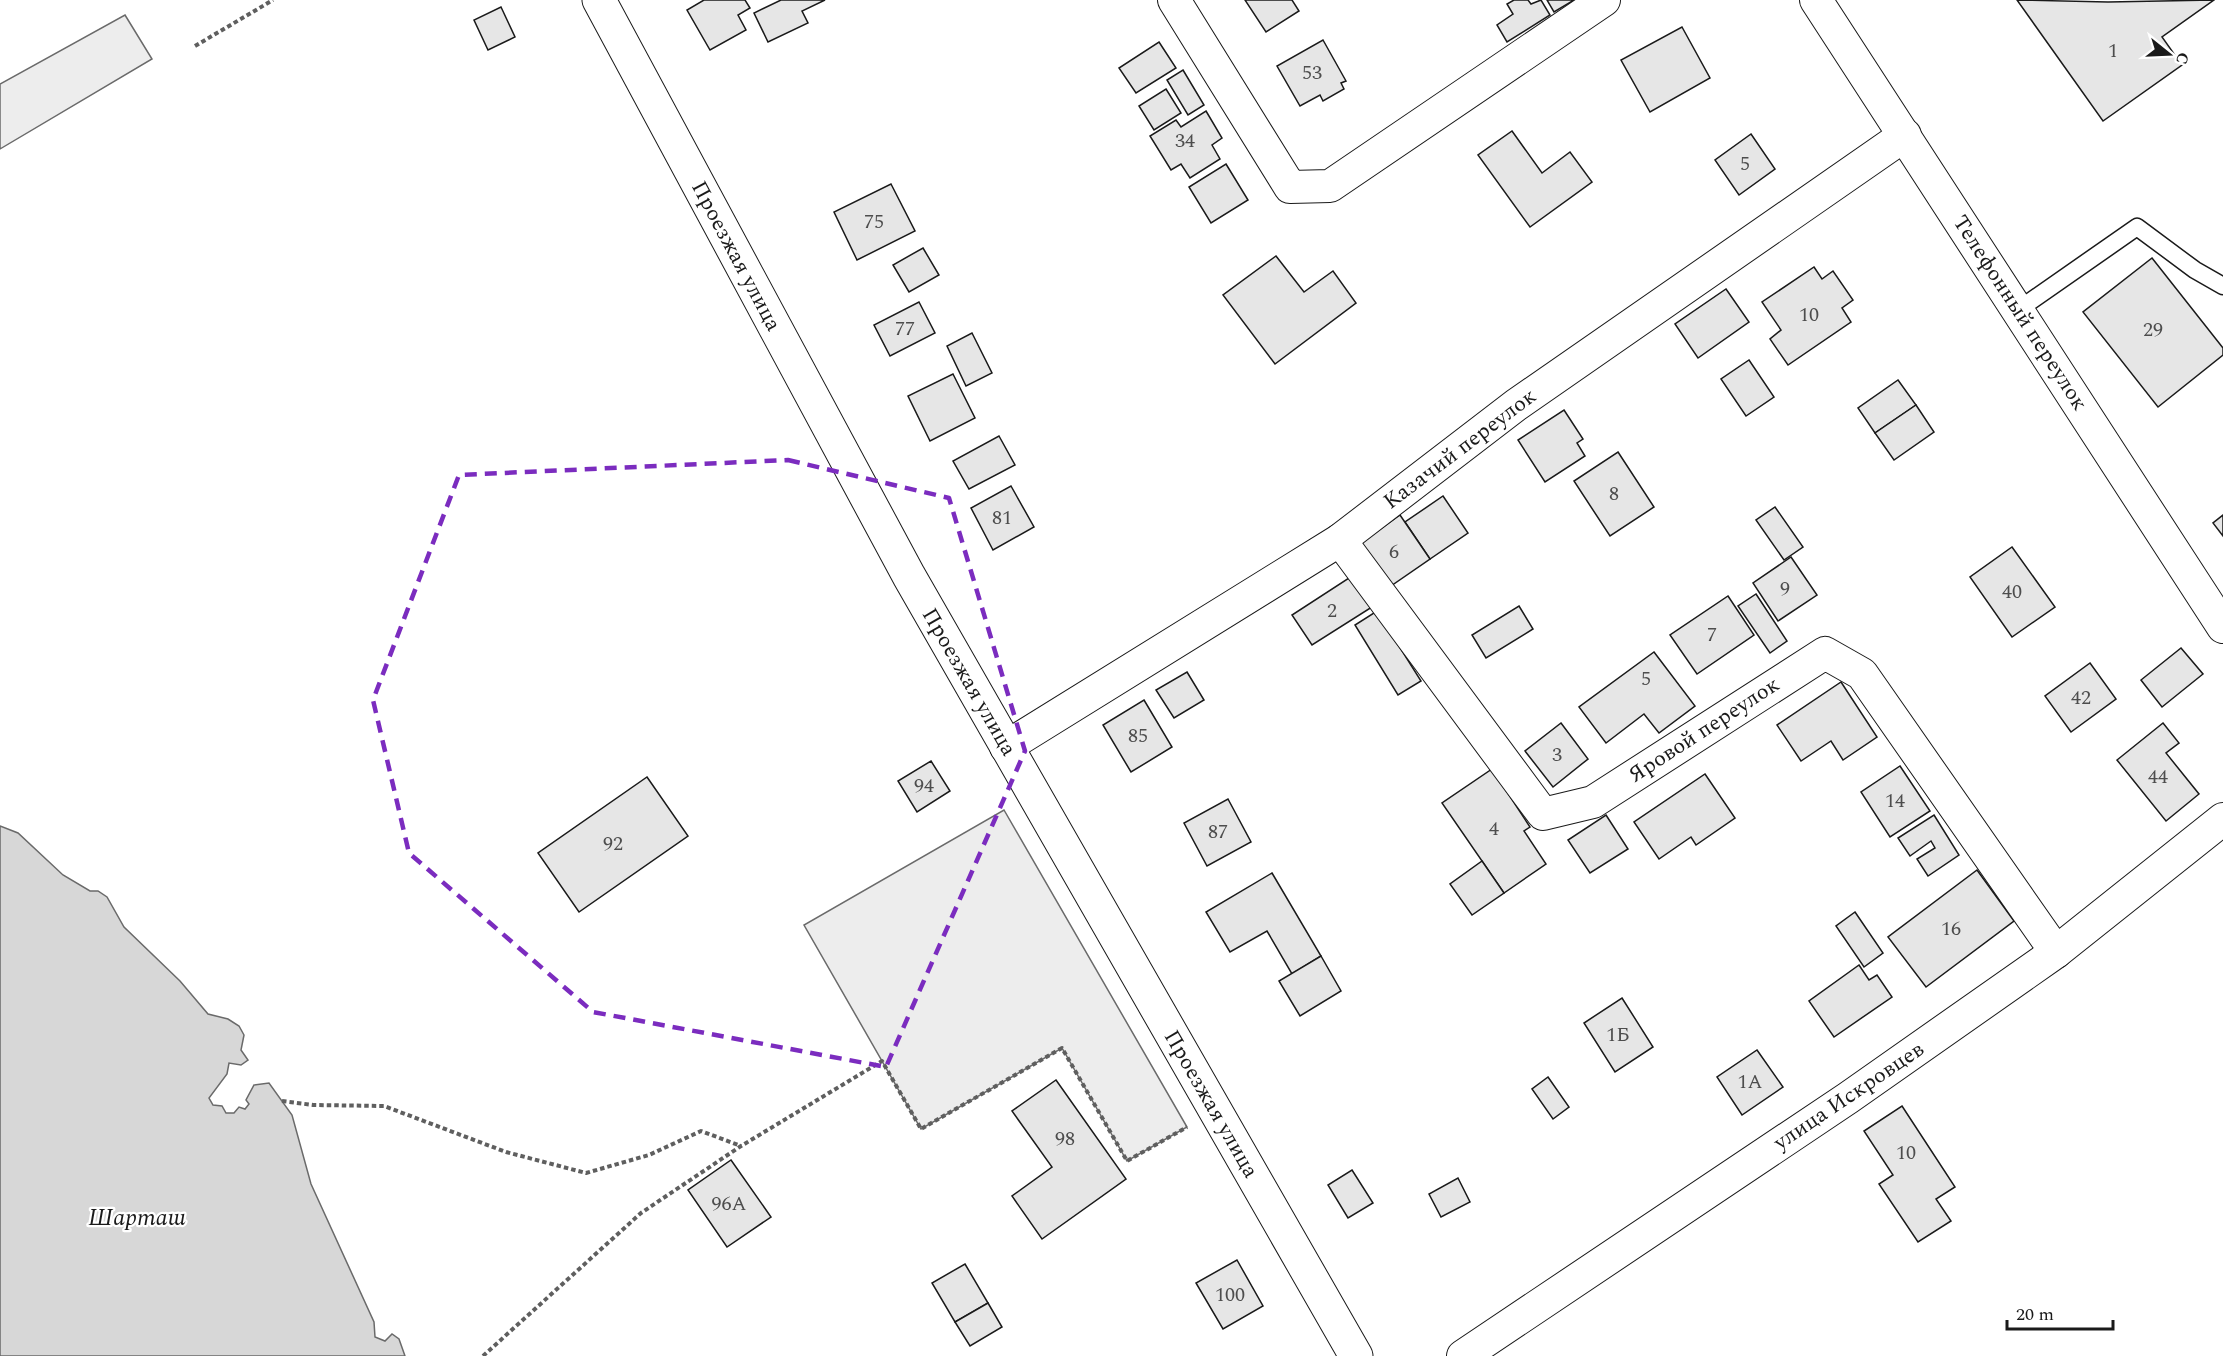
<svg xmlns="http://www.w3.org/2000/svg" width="2223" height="1356" font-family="Spectral,serif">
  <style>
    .built { fill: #ededed; stroke: #6a6a6a; stroke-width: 1.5 }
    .water { fill: #d7d7d7; stroke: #6a6a6a; stroke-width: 1.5 }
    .building { fill: #e6e6e6; stroke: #1a1a1a; stroke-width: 1.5 }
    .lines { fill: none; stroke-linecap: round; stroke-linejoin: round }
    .lane-casing { stroke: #1a1a1a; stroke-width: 19 }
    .street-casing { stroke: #1a1a1a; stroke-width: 34 }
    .primary-casing { stroke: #1a1a1a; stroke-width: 35 }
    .path { stroke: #5f5f5f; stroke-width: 4; stroke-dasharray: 4.5 3; stroke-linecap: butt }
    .lane { stroke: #fff; stroke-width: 16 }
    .street { stroke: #fff; stroke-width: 32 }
    .primary { stroke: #fff; stroke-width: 33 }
    .marked { fill: none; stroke: #7b2cbf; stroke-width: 4.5; stroke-dasharray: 12 8; stroke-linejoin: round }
    .labels { text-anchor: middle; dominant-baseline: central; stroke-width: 4.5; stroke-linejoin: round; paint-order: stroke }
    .number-label { font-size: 20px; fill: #4d4d4d }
    .street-label { font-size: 22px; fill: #1a1a1a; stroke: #fff }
    .water-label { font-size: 24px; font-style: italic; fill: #1a1a1a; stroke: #fff }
  </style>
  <rect width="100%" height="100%" fill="#fff"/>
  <!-- built -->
  <g class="built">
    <path d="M125,15L152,59L0,149V84Z"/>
    <path d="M1004,810L1187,1127L1127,1161L1062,1048L921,1129L804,925Z"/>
  </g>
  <!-- water -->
  <path class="water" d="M0,826L18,833L63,875L90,891H98L107,897L124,927L180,981L208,1014L228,1019L239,1026L244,1035L241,1050L248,1060L241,1065L229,1063L227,1074L209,1098L213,1105L222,1106L226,1113H234L239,1107L245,1109L249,1104L246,1100L254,1085L269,1083L292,1115L311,1184L374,1322L375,1337L385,1341L392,1334L399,1339L405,1356H0Z"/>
  <!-- building -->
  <g class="building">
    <path d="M704,0H745L750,8L738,15L746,30L710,50L687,10Z"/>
    <path d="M781,0H825L802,11L808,23L768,42L754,13Z"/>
    <path d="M1245,0H1292L1299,11L1266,32Z"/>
    <path d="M1514,0H1528L1531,4L1541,0L1550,15L1507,42L1497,25L1513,14L1507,4Z"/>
    <path d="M1547,0H1574L1554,12Z"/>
    <path d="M2017,0L2108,2L2214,0L2162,37L2182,65L2103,121Z"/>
    <path d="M501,7L515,37L488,50L474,20Z"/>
    <path d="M1682,27L1710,78L1650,112L1621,60Z"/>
    <path d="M1323,40L1346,81L1341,83L1344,89L1323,101L1320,95L1300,106L1277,66Z"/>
    <path d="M1159,42L1176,68L1136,93L1119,68Z"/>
    <path d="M1183,70L1204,105L1188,115L1167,80Z"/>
    <path d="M1166,89L1181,113L1154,130L1139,106Z"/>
    <path d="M1206,111L1222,138L1212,145L1220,159L1190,178L1181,164L1171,170L1150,136L1176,120L1181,127Z"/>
    <path d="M1512,131L1542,173L1570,152L1592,182L1530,227L1478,155Z"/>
    <path d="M1751,134L1775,169L1739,195L1715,160Z"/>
    <path d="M1226,164L1248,200L1211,223L1189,187Z"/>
    <path d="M891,184L915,231L857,260L834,212Z"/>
    <path d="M923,248L939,275L909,292L893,265Z"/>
    <path d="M1276,256L1304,292L1333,271L1356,303L1275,364L1223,295Z"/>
    <path d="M2152,258L2223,348V355L2158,407L2083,312Z"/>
    <path d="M1814,267L1822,279L1833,271L1853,300L1842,308L1851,322L1788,365L1770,339L1781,330L1762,302Z"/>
    <path d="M1726,289L1749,322L1698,358L1675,324Z"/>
    <path d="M919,302L935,333L890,356L874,325Z"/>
    <path d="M972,333L992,373L966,386L947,346Z"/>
    <path d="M1749,360L1774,397L1746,416L1721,379Z"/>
    <path d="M953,374L975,418L930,441L908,396Z"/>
    <path d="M1898,380L1916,405L1875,433L1858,408Z"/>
    <path d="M1916,405L1934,432L1894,460L1875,433Z"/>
    <path d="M1564,410L1583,439L1577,443L1585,456L1545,482L1518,440Z"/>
    <path d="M999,436L1015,465L969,489L953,461Z"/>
    <path d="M1618,452L1654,507L1610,536L1574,481Z"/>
    <path d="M1011,486L1034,527L993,550L971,508Z"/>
    <path d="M1443,496L1468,533L1430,559L1405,522Z"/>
    <path d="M1775,507L1803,547L1784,560L1756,520Z"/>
    <path d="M1400,515L1430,559L1388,588L1358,545Z"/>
    <path d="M2223,515V536L2213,523Z"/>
    <path d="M2012,547L2055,607L2012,637L1970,577Z"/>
    <path d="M1791,557L1817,595L1778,621L1753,583Z"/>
    <path d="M1352,576L1372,607L1312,645L1292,615Z"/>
    <path d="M1756,594L1787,641L1770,653L1738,606Z"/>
    <path d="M1728,596L1754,635L1697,674L1670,635Z"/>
    <path d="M1519,606L1533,629L1486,658L1472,635Z"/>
    <path d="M1377,611L1421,681L1398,695L1355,625Z"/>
    <path d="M2181,648L2203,674L2162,707L2141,680Z"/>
    <path d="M1654,652L1695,706L1659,733L1644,714L1606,743L1579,707Z"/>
    <path d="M2090,663L2116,699L2071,732L2045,696Z"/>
    <path d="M1187,672L1204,700L1174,718L1156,690Z"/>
    <path d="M1841,682L1877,737L1843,760L1831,741L1801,761L1777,725Z"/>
    <path d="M1144,700L1172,747L1131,772L1103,725Z"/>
    <path d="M1561,723L1588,759L1553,787L1525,751Z"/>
    <path d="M2163,723L2179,743L2166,753L2199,794L2166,821L2117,760Z"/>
    <path d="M931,761L950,791L917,812L898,781Z"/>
    <path d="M1900,766L1930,811L1890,837L1861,792Z"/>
    <path d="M1492,769L1530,827L1524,831L1546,864L1504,893L1442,803Z"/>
    <path d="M1705,774L1735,818L1696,845L1691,837L1659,859L1634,822Z"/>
    <path d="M647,777L688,836L579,912L538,853Z"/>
    <path d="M1228,799L1251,842L1207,866L1184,823Z"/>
    <path d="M1606,815L1628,849L1590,873L1568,840Z"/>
    <path d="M1934,815L1959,855L1928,876L1917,859L1935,848L1931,841L1910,856L1898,838Z"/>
    <path d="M1482,861L1504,893L1472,915L1450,884Z"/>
    <path d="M1977,870L2014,921L1926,987L1888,937Z"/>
    <path d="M1272,873L1321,956L1292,974L1267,931L1230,952L1206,912Z"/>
    <path d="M1855,912L1883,953L1864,967L1836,926Z"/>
    <path d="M1321,956L1341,991L1300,1016L1279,981Z"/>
    <path d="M1859,965L1869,980L1877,975L1892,997L1834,1037L1809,1001Z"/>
    <path d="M1622,998L1653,1047L1615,1072L1584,1023Z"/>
    <path d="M1757,1050L1783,1087L1742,1115L1717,1077Z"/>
    <path d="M1548,1077L1569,1107L1553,1119L1532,1089Z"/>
    <path d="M1056,1080L1126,1179L1042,1239L1012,1196L1052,1167L1012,1111Z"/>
    <path d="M1902,1106L1955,1187L1936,1199L1951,1221L1918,1242L1879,1184L1893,1175L1864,1131Z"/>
    <path d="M731,1160L771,1217L727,1247L688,1190Z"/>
    <path d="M1352,1170L1373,1203L1348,1218L1328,1185Z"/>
    <path d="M1458,1178L1470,1202L1441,1217L1429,1194Z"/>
    <path d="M1237,1260L1263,1306L1223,1329L1196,1283Z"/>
    <path d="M965,1264L988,1303L955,1322L932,1283Z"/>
    <path d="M988,1303L1002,1327L970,1346L955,1322Z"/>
  </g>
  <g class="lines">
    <!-- lane casing -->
    <g class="lane-casing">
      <path id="lane" d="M2018,310L2137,227L2195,270L2223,286"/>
    </g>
    <!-- street casing -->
    <g class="street-casing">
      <g id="street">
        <path d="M1174,0L1290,187L1330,186L1604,0"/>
        <path d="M1816,0L2223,627"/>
        <path d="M1340,540L1543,814L1593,802L1825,653L1862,674L2056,952"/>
        <path d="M1006,747L1340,540L1516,405L1905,135"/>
        <path d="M1463,1356L1848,1098L2056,952L2223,819"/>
      </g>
    </g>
    <!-- primary casing -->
    <g class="primary-casing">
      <path id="primary" d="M599,0L909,576L1356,1356"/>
    </g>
    <!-- path -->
    <g class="path">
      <path d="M195,46L273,0"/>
      <path d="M282,1101L313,1105L384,1106L506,1152L586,1173L649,1155L701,1131L741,1146"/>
      <path d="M483,1356L641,1213L741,1146L882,1061L921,1129L1062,1048L1127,1161L1187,1127"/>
    </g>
    <!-- lane -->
    <use href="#lane" class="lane"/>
    <!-- street -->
    <use href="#street" class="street"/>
    <!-- primary -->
    <use href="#primary" class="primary"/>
  </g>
  <!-- marked area -->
  <path class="marked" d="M788,460L949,498L1025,751L886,1067L593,1012L409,853L373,700L459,475Z"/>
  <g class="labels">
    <!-- number labels -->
    <g class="number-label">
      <text x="2113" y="51">1</text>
      <text x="1312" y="73">53</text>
      <text x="1185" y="141">34</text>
      <text x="1745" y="164">5</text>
      <text x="874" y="222">75</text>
      <text x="1809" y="315">10</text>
      <text x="905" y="329">77</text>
      <text x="2153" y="330">29</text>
      <text x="1614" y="494">8</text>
      <text x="1002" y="518">81</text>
      <text x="1394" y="552">6</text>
      <text x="1785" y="589">9</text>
      <text x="2012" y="592">40</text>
      <text x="1332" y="611">2</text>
      <text x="1712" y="635">7</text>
      <text x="1646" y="679">5</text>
      <text x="2081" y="698">42</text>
      <text x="1138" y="736">85</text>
      <text x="1557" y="755">3</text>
      <text x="2158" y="777">44</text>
      <text x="924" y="786">94</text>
      <text x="1895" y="801">14</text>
      <text x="1494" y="829">4</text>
      <text x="1218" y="832">87</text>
      <text x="613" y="844">92</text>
      <text x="1951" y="929">16</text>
      <text x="1618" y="1035">1Б</text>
      <text x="1750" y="1082">1А</text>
      <text x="1065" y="1139">98</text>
      <text x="1906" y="1153">10</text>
      <text x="729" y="1204">96А</text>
      <text x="1230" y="1295">100</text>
    </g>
    <!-- street labels -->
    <g class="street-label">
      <text transform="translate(736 256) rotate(62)">Проезжая улица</text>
      <text transform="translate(2020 313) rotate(57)">Телефонный переулок</text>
      <text transform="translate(1460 449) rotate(-37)">Казачий переулок</text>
      <text transform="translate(969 682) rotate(60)">Проезжая улица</text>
      <text transform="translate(1704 730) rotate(-33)">Яровой переулок</text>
      <text transform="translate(1849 1096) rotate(-34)">улица Искровцев</text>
      <text transform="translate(1211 1104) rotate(60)">Проезжая улица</text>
    </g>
    <!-- water labels -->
    <g class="water-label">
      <text x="137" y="1218">Шарташ</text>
    </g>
  </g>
  <!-- north arrow -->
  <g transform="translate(2169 54) rotate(108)" stroke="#ffffff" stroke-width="4.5" paint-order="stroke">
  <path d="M0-4.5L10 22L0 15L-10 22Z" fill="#1a1a1a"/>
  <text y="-9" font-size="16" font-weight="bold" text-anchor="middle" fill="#1a1a1a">С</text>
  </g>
  <!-- scale -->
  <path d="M2007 1320v9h106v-9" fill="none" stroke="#1a1a1a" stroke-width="3"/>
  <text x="2016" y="1320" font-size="18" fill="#1a1a1a" stroke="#ffffff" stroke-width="4.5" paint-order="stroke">20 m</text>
</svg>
